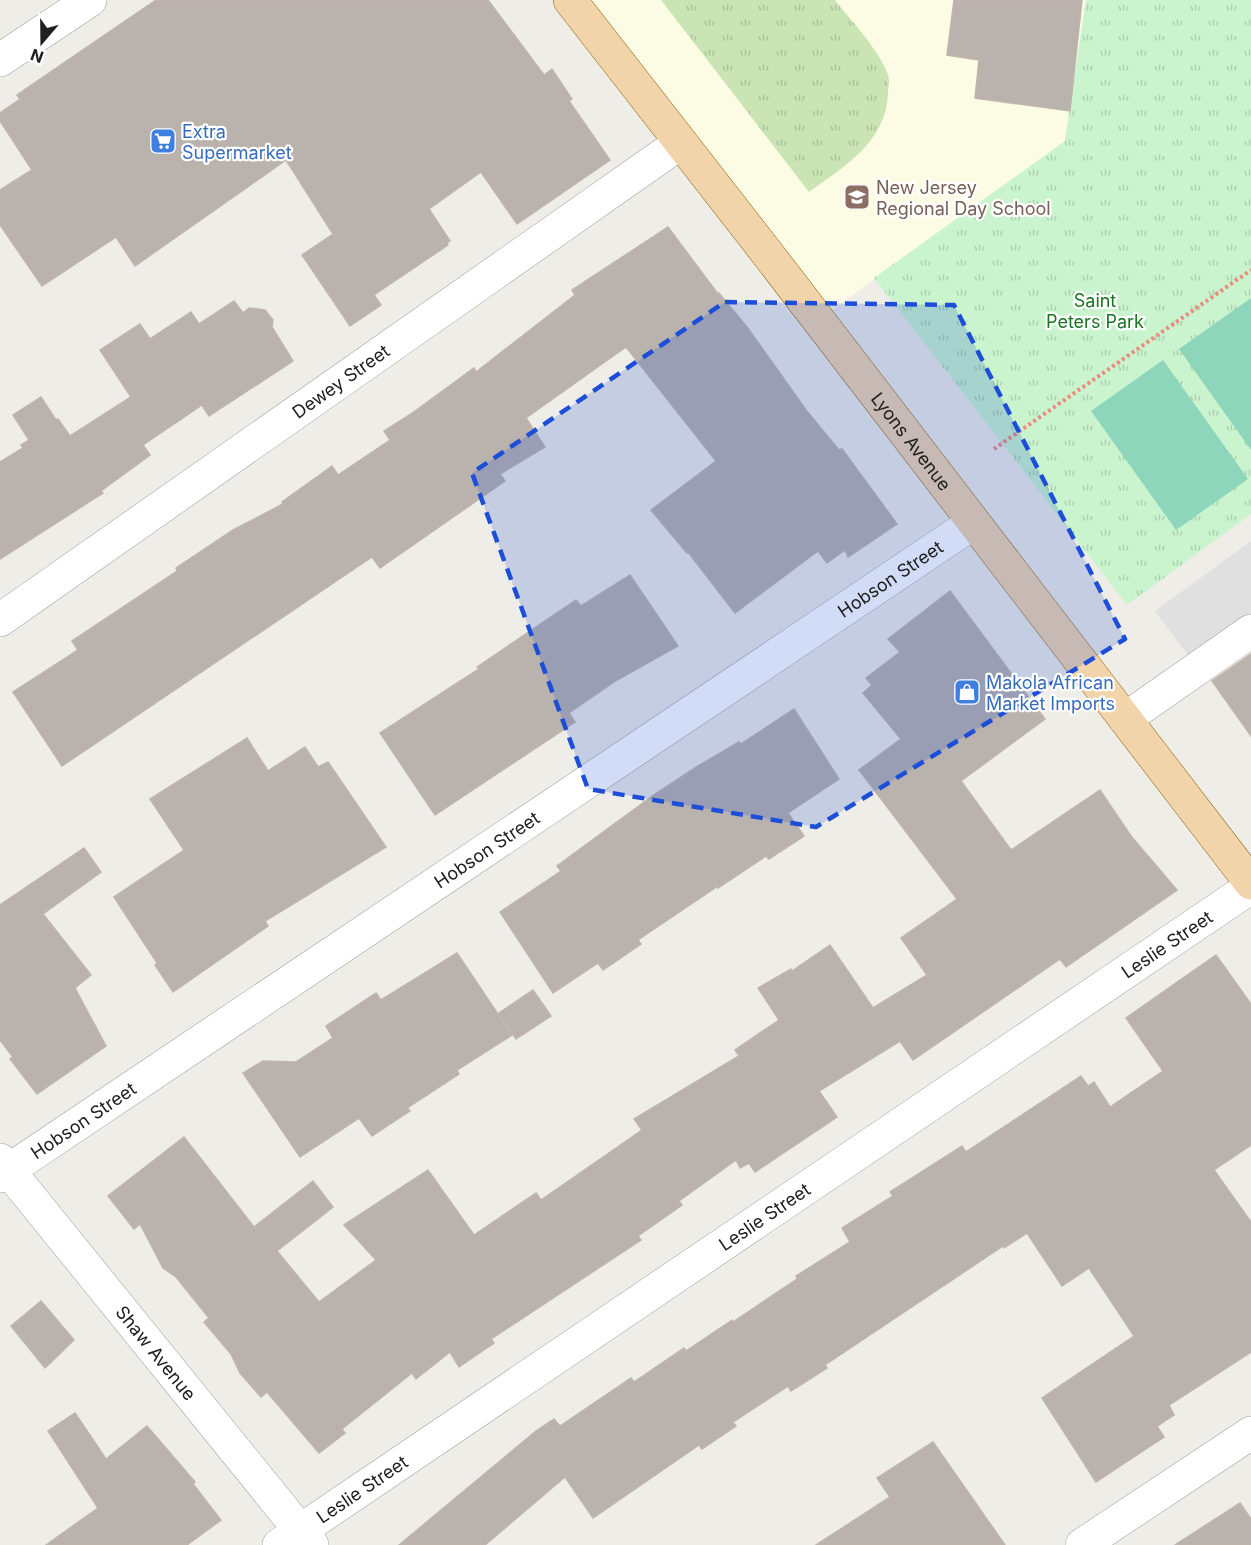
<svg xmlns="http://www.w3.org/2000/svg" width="1251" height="1545" font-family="Inter,sans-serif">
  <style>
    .education { fill: #fcfce4 }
    .grass { fill: url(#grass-tufts) }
    .park { fill: url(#park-tufts) }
    .pitch { fill: #8ed6bb }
    .parking { fill: #e0e0e0 }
    .building { fill: #b9b2ad; stroke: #c0b5ab; stroke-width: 1.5 }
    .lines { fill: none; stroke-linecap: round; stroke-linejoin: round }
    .minor-casing { stroke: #a1a1a1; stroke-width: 34 }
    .major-casing { stroke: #8c6510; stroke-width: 34 }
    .path { stroke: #eb8a7d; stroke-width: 4; stroke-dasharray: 3 3; stroke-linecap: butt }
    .minor { stroke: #fff; stroke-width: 33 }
    .major { stroke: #f2d4aa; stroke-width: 33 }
    .marked { fill: #1d4ed8; fill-opacity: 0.2; stroke: #1d4ed8; stroke-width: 4.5; stroke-dasharray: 12 8; stroke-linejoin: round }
    .labels { text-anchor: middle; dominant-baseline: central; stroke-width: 4.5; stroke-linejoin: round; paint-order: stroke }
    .shop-label { font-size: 18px; fill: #366cbe; stroke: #fff; text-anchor: start }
    .education-label { font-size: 18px; fill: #785e54; stroke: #fff; text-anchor: start }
    .park-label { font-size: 18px; fill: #187421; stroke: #fff }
    .street-label { font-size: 18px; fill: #202020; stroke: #fff }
  </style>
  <defs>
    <pattern id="grass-tufts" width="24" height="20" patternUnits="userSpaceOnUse" patternTransform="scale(1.5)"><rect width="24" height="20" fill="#cae4b3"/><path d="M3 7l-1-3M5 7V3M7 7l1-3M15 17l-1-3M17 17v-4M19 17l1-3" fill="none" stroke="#adc39a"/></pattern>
    <pattern id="park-tufts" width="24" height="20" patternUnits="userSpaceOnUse" patternTransform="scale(1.5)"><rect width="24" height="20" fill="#caf4ce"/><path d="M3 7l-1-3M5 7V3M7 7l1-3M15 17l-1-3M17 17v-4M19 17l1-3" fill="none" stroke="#add1b1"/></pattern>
  </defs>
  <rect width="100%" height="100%" fill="#efede7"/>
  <!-- education -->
  <path class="education" d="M581,0H1086L1065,141L817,321Z"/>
  <!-- grass -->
  <path class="grass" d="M661,0H835C851,21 879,49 888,75C890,80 888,87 888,93C886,142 845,166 809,192Z"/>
  <!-- park -->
  <path class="park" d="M1086,0H1251V514L1127,605L874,278L1065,141Z"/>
  <!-- pitch -->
  <g class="pitch">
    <path d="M1251,298V450L1179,349Z"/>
    <path d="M1163,360L1248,479L1176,530L1091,411Z"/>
  </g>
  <!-- parking -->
  <path class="parking" d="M1251,541V643L1204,677L1155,611Z"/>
  <!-- building -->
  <g class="building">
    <path d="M156,0H488L544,75L552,69L572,99L569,101L610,160L517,224L481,172L429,209L450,241L447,243L448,245L374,295L381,305L350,326L302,255L333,234L286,160L135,266L116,237L42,286L0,225V190L32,170L0,121V113L20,99L17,95Z"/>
    <path d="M954,0H1082L1070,111L975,98L979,60L947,55Z"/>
    <path d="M668,227L718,294L719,293L747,327L806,410L839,450L842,449L897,524L848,557L845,550L827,563L818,551L735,613L688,552L687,553L651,510L716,461L626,347L526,418L545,447L500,474L505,481L380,568L372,557L62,766L13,692L78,650L72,641L177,571L176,568L233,530L283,504L282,502L332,466L338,475L390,440L384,431L411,414L474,368L476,372L575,295L572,290Z"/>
    <path d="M234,301L243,313L249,308L265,310L273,320L272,327L293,361L209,416L202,405L143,445L150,455L101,491L103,493L0,559V462L23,448L21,445L29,440L13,415L41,397L56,420L58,419L70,436L131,397L100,350L140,324L150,339L191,312L199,324Z"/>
    <path d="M630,575L678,646L617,680L569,713L575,722L435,815L380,733L479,669L477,667L576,600L581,606Z"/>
    <path d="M950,591L1045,719L961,781L1011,850L1100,790L1131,836L1177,890L1066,967L1060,959L913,1060L900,1041L819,1091L837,1117L755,1172L749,1163L740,1168L736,1160L679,1201L682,1205L638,1236L641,1240L491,1339L494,1343L459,1367L450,1352L416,1379L412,1373L342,1429L345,1433L319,1453L267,1392L261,1397L240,1373L231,1354L204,1322L209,1318L176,1277L163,1268L140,1224L134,1229L108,1196L184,1137L254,1227L313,1181L333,1207L277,1251L319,1302L376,1260L344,1225L428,1170L474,1235L536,1193L541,1200L642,1130L634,1119L739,1056L735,1050L779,1020L758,988L791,969L792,971L830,945L873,1008L927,975L901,938L957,899L859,770L901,739L863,693L872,685L866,678L900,652L888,639Z"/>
    <path d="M1251,654V736L1212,681Z"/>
    <path d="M794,709L839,779L788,813L804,836L769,859L766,856L718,888V886L638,940L641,944L603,970L598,963L553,993L500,912L561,871L557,866L655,794L698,766L739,742L741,744Z"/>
    <path d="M247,738L268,771L305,747L318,767L328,762L386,847L265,921L268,926L173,992L155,965L157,963L114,897L184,850L150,799Z"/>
    <path d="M84,848L101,872L43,914L91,975L75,988L106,1046L37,1094L10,1059L13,1057L0,1040V905Z"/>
    <path d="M457,953L512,1035L457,1070L459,1074L407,1108L410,1111L372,1136L359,1118L300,1157L243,1073L263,1061L296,1062L333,1038L326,1026L376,993L381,1000Z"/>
    <path d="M1216,955L1251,1004V1145L1214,1170L1251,1222V1352L1169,1405L1174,1415L1157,1426L1164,1437L1096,1482L1042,1398L1134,1336L1089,1268L1062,1286L1027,1233L1004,1248L1003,1246L825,1365L827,1368L791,1391L788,1386L733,1422L736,1426L702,1449L699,1445L593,1518L565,1477L485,1545H399L536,1431L554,1419L560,1426L631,1378L634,1382L684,1348L686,1351L732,1320L733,1322L797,1279L796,1276L850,1242L842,1228L893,1196L890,1192L962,1146L966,1152L1081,1076L1088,1086L1094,1082L1110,1107L1163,1071L1126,1018Z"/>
    <path d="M533,990L551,1016L516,1039L499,1013Z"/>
    <path d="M41,1301L74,1340L45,1368L11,1326Z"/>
    <path d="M75,1413L106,1459L147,1426L195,1482L193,1484L221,1520L187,1545H46L98,1508L48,1431Z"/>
    <path d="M933,1442L1005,1545H816L890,1497L877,1478Z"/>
    <path d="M1240,1503L1251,1519V1545H1175Z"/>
  </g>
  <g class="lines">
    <!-- minor casing -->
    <g class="minor-casing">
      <g id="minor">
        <path d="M0,60L90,0"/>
        <path id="s1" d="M0,620L680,143"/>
        <path d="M1125,719L1251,631"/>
        <path id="s2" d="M0,1160L312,1545"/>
        <path id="s3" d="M0,1176L973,523"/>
        <path id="s4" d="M279,1545L1251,887"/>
        <path d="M1082,1545L1251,1433"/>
      </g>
    </g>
    <!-- major casing -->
    <g class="major-casing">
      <g id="major">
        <path id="s5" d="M570,0L767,253L1251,883"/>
      </g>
    </g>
    <!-- path -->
    <path class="path" d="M994,449L1251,270"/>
    <!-- minor -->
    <use href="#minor" class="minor"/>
    <!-- major -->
    <use href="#major" class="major"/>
  </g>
  <!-- marked area -->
  <path class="marked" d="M725,302L954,305L1125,639L816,827L588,789L472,473Z"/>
  <!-- icons -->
  <defs>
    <g id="supermarket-square" transform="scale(1.35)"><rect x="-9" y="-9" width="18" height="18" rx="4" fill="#3f7fe0" stroke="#fff"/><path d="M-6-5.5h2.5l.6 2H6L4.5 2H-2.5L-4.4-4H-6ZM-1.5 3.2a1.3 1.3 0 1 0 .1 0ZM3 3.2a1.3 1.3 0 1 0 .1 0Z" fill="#fff"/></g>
    <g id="school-square" transform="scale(1.35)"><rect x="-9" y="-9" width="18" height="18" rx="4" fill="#8d6e63" stroke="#fff"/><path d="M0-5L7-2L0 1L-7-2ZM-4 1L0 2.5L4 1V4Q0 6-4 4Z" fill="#fff"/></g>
    <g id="shop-square" transform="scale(1.35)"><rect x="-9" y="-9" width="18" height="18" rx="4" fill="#3f7fe0" stroke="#fff"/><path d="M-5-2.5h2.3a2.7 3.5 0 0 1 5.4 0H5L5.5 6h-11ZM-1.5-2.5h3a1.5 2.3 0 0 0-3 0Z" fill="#fff"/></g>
  </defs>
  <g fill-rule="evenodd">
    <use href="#supermarket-square" x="163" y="141"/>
    <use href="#school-square" x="857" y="197"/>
    <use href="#shop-square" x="967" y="692"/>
  </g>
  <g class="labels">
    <!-- shop labels -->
    <g class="shop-label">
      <text x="182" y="131">Extra<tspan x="182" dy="21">Supermarket</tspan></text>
      <text x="986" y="682">Makola African<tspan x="986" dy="21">Market Imports</tspan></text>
    </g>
    <!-- education labels -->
    <g class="education-label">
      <text x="876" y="187">New Jersey<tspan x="876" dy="21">Regional Day School</tspan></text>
    </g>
    <!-- park labels -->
    <g class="park-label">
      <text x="1095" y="300">Saint<tspan x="1095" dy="21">Peters Park</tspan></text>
    </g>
    <!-- street labels -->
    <g class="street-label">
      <text stroke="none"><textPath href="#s1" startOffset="416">Dewey Street</textPath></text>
      <text stroke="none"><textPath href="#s5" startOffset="558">Lyons Avenue</textPath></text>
      <text stroke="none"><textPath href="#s3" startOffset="1072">Hobson Street</textPath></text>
      <text stroke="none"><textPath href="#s3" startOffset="586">Hobson Street</textPath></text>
      <text stroke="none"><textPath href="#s4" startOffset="1072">Leslie Street</textPath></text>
      <text stroke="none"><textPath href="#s3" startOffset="100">Hobson Street</textPath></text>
      <text stroke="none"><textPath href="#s4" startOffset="586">Leslie Street</textPath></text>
      <text stroke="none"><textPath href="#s2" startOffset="248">Shaw Avenue</textPath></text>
      <text stroke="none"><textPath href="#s4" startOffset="100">Leslie Street</textPath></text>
    </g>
  </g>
  <!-- north arrow -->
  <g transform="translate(42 42) rotate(200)" stroke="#ffffff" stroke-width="4.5" paint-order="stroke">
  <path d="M0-4.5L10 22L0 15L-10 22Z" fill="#202020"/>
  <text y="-9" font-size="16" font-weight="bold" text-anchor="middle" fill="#202020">N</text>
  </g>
</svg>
